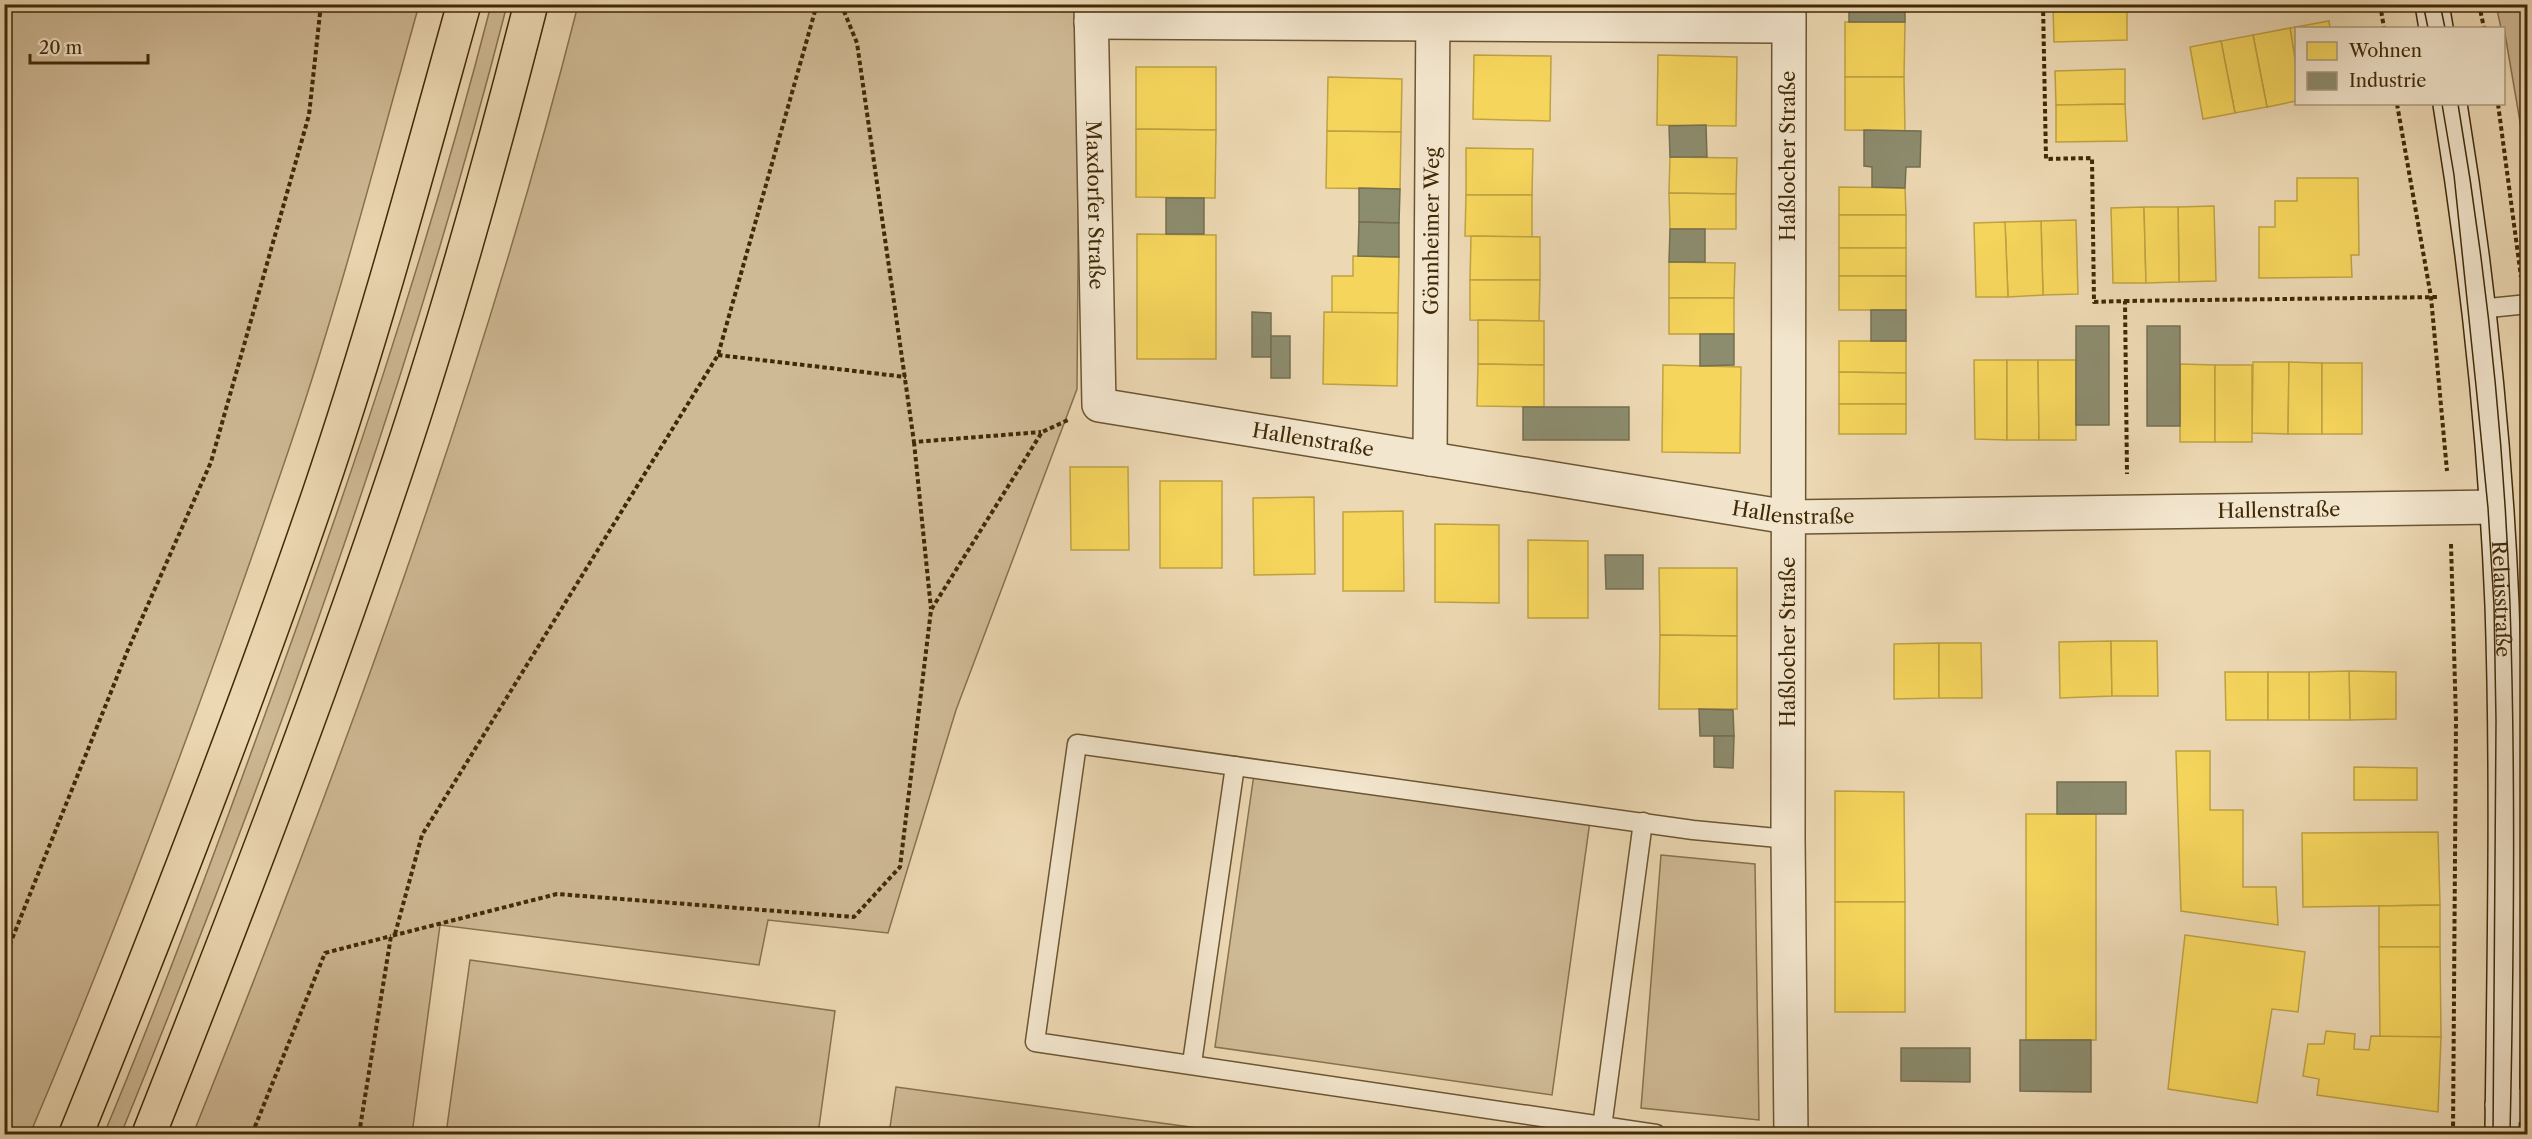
<svg xmlns="http://www.w3.org/2000/svg" width="2532" height="1139" font-family="'Libre Caslon Text',serif">
  <style>
    .green { fill: #cfba96; stroke: #88724e; stroke-width: 1.5 }
    .homes { fill: #f6d55c; stroke: #bfa242; stroke-width: 1.5 }
    .industry { fill: #8c8c6e; stroke: #756f4f; stroke-width: 1.5 }
    .lines { fill: none; stroke-linecap: round; stroke-linejoin: round }
    .lane-casing { stroke: #6b5631; stroke-width: 21 }
    .street-casing { stroke: #6b5631; stroke-width: 36 }
    .secondary-casing { stroke: #402a06; stroke-width: 36 }
    .highway-casing { stroke: #402a06; stroke-width: 36 }
    .path { stroke: #402a06; stroke-width: 4; stroke-dasharray: 4.5 3; stroke-linecap: butt }
    .lane { stroke: #f3e6ce; stroke-width: 18 }
    .street { stroke: #f3e6ce; stroke-width: 33 }
    .secondary { stroke: #f3e6ce; stroke-width: 33 }
    .highway { stroke: #ecd8b3; stroke-width: 33 }
    .tram { stroke: #402a06; stroke-width: 1.5 }
    .labels { text-anchor: middle; dominant-baseline: central; stroke-width: 6; stroke-linejoin: round; paint-order: stroke }
    .street-label { font-size: 20px; fill: #402a06; stroke: #f3e6ce }
  </style>
  <rect width="100%" height="100%" fill="#ecd8b3"/>
  <filter id="stains"><feTurbulence type="fractalNoise" baseFrequency=".00333" numOctaves="4"/><feColorMatrix values="0 0 0 0 .2 0 0 0 0 .09 0 0 0 0 .02 0 0 0 .5 -.17"/></filter>
  <radialGradient id="worn" r=".72"><stop offset=".6" stop-color="#630" stop-opacity="0"/><stop offset="1" stop-color="#630" stop-opacity=".3"/></radialGradient>
  <!-- green -->
  <g class="green">
    <path d="M4,5H419C378,151 340,299 291,443C212,676 126,908 30,1134H4Z"/>
    <path d="M491,5H507C408,391 271,766 121,1134H104C160,1001 210,866 259,731C347,492 428,251 491,5Z"/>
    <path d="M578,5H1080L1077,389L956,710L888,933L768,920L759,965L440,925L412,1134H193C341,765 480,392 578,5Z"/>
    <path d="M2496,5H2527V138L2523,139L2504,28H2501Z"/>
    <path d="M1254,774L1590,821L1552,1095L1215,1047Z"/>
    <path d="M1661,855L1755,864L1759,1120L1641,1108Z"/>
    <path d="M470,960L835,1011L818,1134H446Z"/>
    <path d="M896,1087L1242,1134H889Z"/>
  </g>
  <!-- homes -->
  <g class="homes">
    <path d="M2127,4V40L2054,42L2053,5Z"/>
    <path d="M2329,21L2330,28H2296V65L2290,28Z"/>
    <path d="M1845,22H1905L1904,77H1845Z"/>
    <path d="M2290,28L2296,65V101L2267,107L2253,35Z"/>
    <path d="M2253,35L2267,107L2235,113L2221,41Z"/>
    <path d="M2221,41L2235,113L2203,119L2190,47Z"/>
    <path d="M1474,55L1551,56L1550,121L1473,119Z"/>
    <path d="M1658,55L1737,57L1736,126L1657,125Z"/>
    <path d="M1136,67H1216V130L1136,129Z"/>
    <path d="M2125,69V104L2056,105L2055,71Z"/>
    <path d="M1328,77L1402,79L1401,132L1327,131Z"/>
    <path d="M1845,77H1904L1905,131L1845,130Z"/>
    <path d="M2125,104L2127,141L2056,142V105Z"/>
    <path d="M1136,129L1216,130L1215,198L1136,197Z"/>
    <path d="M1327,131L1401,132L1400,189L1326,188Z"/>
    <path d="M1466,148L1533,149L1532,195H1466Z"/>
    <path d="M1670,157L1737,158L1736,194L1669,193Z"/>
    <path d="M2297,178H2358L2359,255H2351L2352,277L2259,278V227H2275V201H2297Z"/>
    <path d="M1839,187L1905,188L1906,215H1839Z"/>
    <path d="M1669,193L1736,194V229H1670Z"/>
    <path d="M1466,195H1532V237L1465,236Z"/>
    <path d="M2214,206L2216,281L2179,282L2178,207Z"/>
    <path d="M2144,207L2146,283H2113L2111,208Z"/>
    <path d="M2144,207H2178L2179,282L2146,283Z"/>
    <rect x="1839" y="215" width="67" height="33"/>
    <path d="M2076,220L2078,294L2043,295L2041,221Z"/>
    <path d="M2041,221L2043,295L2008,297L2005,222Z"/>
    <path d="M2005,222L2008,297H1976L1974,223Z"/>
    <path d="M1137,234L1216,235V359H1137Z"/>
    <path d="M1471,236L1540,237V280H1470Z"/>
    <rect x="1839" y="248" width="67" height="28"/>
    <path d="M1353,256L1399,257L1398,313H1332V276H1353Z"/>
    <path d="M1669,262L1735,263L1734,298H1669Z"/>
    <rect x="1839" y="276" width="67" height="34"/>
    <path d="M1470,280H1540L1539,321L1470,320Z"/>
    <rect x="1669" y="298" width="65" height="36"/>
    <path d="M1324,312L1398,313L1397,386L1323,384Z"/>
    <path d="M1478,320L1544,321V365L1478,364Z"/>
    <path d="M1839,341H1906V373L1839,372Z"/>
    <path d="M1974,360H2007V440L1975,439Z"/>
    <path d="M2007,360H2038L2039,440H2007Z"/>
    <path d="M2038,360H2076V440H2039Z"/>
    <path d="M2253,362H2289L2288,434L2252,433Z"/>
    <path d="M2289,362L2322,363V434H2288Z"/>
    <rect x="2322" y="363" width="40" height="71"/>
    <path d="M1478,364L1544,365V407L1477,406Z"/>
    <path d="M2180,364L2215,365V442H2180Z"/>
    <path d="M1663,365L1741,367L1740,453L1662,452Z"/>
    <rect x="2215" y="365" width="37" height="77"/>
    <path d="M1839,372L1906,373V404H1839Z"/>
    <rect x="1839" y="404" width="67" height="30"/>
    <path d="M1070,467H1128L1129,550H1071Z"/>
    <rect x="1160" y="481" width="62" height="87"/>
    <path d="M1314,497L1315,574L1254,575L1253,498Z"/>
    <path d="M1403,511L1404,591H1343V512Z"/>
    <path d="M1435,524L1499,525V603L1435,602Z"/>
    <path d="M1528,540L1588,541V618H1528Z"/>
    <path d="M1659,568H1737V636L1660,635Z"/>
    <path d="M1660,635L1737,636V709H1659Z"/>
    <path d="M2111,641L2112,696L2060,698L2059,642Z"/>
    <path d="M2111,641H2157L2158,696H2112Z"/>
    <path d="M1939,643V698L1894,699V644Z"/>
    <path d="M1939,643H1981L1982,698H1939Z"/>
    <path d="M2349,671L2396,672V719L2350,720Z"/>
    <path d="M2349,671L2350,720H2309V672Z"/>
    <path d="M2225,672H2268V720H2226Z"/>
    <rect x="2268" y="672" width="41" height="48"/>
    <path d="M2176,751H2210V810H2243V887H2276L2278,925L2181,911Z"/>
    <path d="M2354,767L2417,768V800H2354Z"/>
    <path d="M1835,791L1904,792L1905,902H1835Z"/>
    <rect x="2026" y="814" width="70" height="226"/>
    <path d="M2438,832L2440,905L2303,907L2302,833Z"/>
    <rect x="1835" y="902" width="70" height="110"/>
    <path d="M2440,905V947H2379V906Z"/>
    <path d="M2185,935L2305,952L2298,1012L2272,1009L2257,1103L2168,1089Z"/>
    <path d="M2379,947H2440L2441,1037L2380,1038Z"/>
    <path d="M2326,1031L2355,1034L2354,1049L2369,1050L2371,1036L2441,1037L2438,1112L2317,1095L2319,1079L2303,1076L2308,1044H2324Z"/>
  </g>
  <!-- industry -->
  <g class="industry">
    <rect x="1849" y="4" width="56" height="18"/>
    <path d="M1706,125L1707,157H1670L1669,126Z"/>
    <path d="M1864,130L1921,131L1920,167H1906L1905,188L1872,187V167L1864,166Z"/>
    <path d="M1359,188L1400,189L1399,223L1359,222Z"/>
    <rect x="1166" y="198" width="38" height="36"/>
    <path d="M1359,222L1399,223V257L1358,256Z"/>
    <path d="M1670,229H1705V262H1669Z"/>
    <rect x="1871" y="310" width="35" height="31"/>
    <path d="M1252,312L1271,313V357H1252Z"/>
    <rect x="2076" y="326" width="33" height="99"/>
    <rect x="2147" y="326" width="33" height="100"/>
    <path d="M1700,334H1734V365L1700,366Z"/>
    <rect x="1271" y="336" width="19" height="42"/>
    <rect x="1523" y="407" width="106" height="33"/>
    <path d="M1605,555H1643V589H1606Z"/>
    <path d="M1699,709L1733,710L1734,736H1700Z"/>
    <path d="M1714,736H1734L1733,768L1714,767Z"/>
    <rect x="2057" y="782" width="69" height="32"/>
    <path d="M2020,1040H2091V1092L2020,1091Z"/>
    <path d="M1901,1048H1970V1082L1901,1081Z"/>
  </g>
  <g class="lines">
    <!-- lane casing -->
    <g class="lane-casing">
      <g id="lane">
        <path d="M2479,309L2528,304"/>
        <path d="M1192,1063L1235,766"/>
        <path d="M1602,1127L1643,822"/>
        <path d="M1656,1134L1035,1042L1077,744L1693,830L1788,839"/>
      </g>
    </g>
    <!-- street casing -->
    <g class="street-casing">
      <g id="street">
        <path id="s1" d="M1091,4L1099,405L1788,517L2496,507"/>
        <path d="M1789,4L1788,839L1791,1134"/>
        <path d="M1091,22L1788,26"/>
        <path id="s2" d="M1430,459L1433,4"/>
        <path d="M2502,1105L2528,1106"/>
      </g>
    </g>
    <!-- secondary casing -->
    <g class="secondary-casing">
      <g id="secondary">
        <path d="M2432,4L2436,28"/>
        <path id="s3" d="M2450,104C2477,269 2495,437 2502,605C2508,781 2504,958 2502,1134"/>
      </g>
    </g>
    <!-- highway casing -->
    <g class="highway-casing">
      <g id="highway">
        <path d="M76,1134C162,923 245,710 319,494C374,333 418,169 464,4"/>
        <path d="M149,1134C233,922 315,710 388,494C443,333 489,169 531,4"/>
      </g>
    </g>
    <!-- path -->
    <g class="path">
      <path d="M841,4L857,43L914,442L1041,432"/>
      <path d="M2043,4L2046,159L2092,158L2094,302L2125,301L2127,474"/>
      <path d="M2380,4L2384,28"/>
      <path d="M2479,4L2484,28"/>
      <path d="M2397,104L2431,297L2447,471"/>
      <path d="M2498,104L2521,277"/>
      <path d="M2125,301L2440,297"/>
      <path d="M2526,332L2528,343"/>
      <path d="M718,355L906,377"/>
      <path d="M914,442L931,609"/>
      <path d="M2451,544L2456,720L2453,1134"/>
      <path d="M395,934L422,835L718,355L817,4"/>
      <path d="M4,959L127,652L211,462L309,115L321,4"/>
      <path d="M252,1134L325,953L391,936"/>
      <path d="M359,1134L391,936L557,894L854,917L900,867L931,610L1042,432L1068,420"/>
    </g>
    <!-- lane -->
    <use href="#lane" class="lane"/>
    <!-- street -->
    <use href="#street" class="street"/>
    <!-- secondary -->
    <use href="#secondary" class="secondary"/>
    <!-- highway -->
    <use href="#highway" class="highway"/>
    <!-- tram -->
    <g class="tram">
      <path d="M2423,4L2428,28"/>
      <path d="M2440,4L2445,28"/>
      <path d="M2442,104L2454,175L2476,386L2488,508L2494,605L2496,721L2493,1134"/>
      <path d="M2458,104C2486,269 2504,437 2510,605C2516,781 2514,958 2510,1134"/>
    </g>
  </g>
  <g class="labels">
    <!-- street labels -->
    <g class="street-label">
      <text transform="translate(1788 156) rotate(-90)">Haßlocher Straße</text>
      <text stroke="none"><textPath href="#s1" startOffset="201">Maxdorfer Straße</textPath></text>
      <text stroke="none"><textPath href="#s2" startOffset="228">Gönnheimer Weg</textPath></text>
      <text stroke="none"><textPath href="#s1" startOffset="618">Hallenstraße</textPath></text>
      <text stroke="none"><textPath href="#s1" startOffset="1104">Hallenstraße</textPath></text>
      <text stroke="none"><textPath href="#s1" startOffset="1590">Hallenstraße</textPath></text>
      <text stroke="none"><textPath href="#s3" startOffset="498">Relaisstraße</textPath></text>
      <text transform="translate(1788 642) rotate(-90)">Haßlocher Straße</text>
    </g>
  </g>
  <!-- margin -->
  <rect width="2532" height="1139" fill="none" stroke="#ecd8b3" stroke-width="24"/>
  <rect x="6" y="6" width="2520" height="1127" fill="none" stroke="#402a06" stroke-width="3"/>
  <rect x="12" y="12" width="2508" height="1115" fill="none" stroke="#402a06" stroke-width="1.5"/>
  <!-- legend -->
  <rect x="2295" y="27" width="210" height="78" fill="#f3e6ce" stroke="#ab9b7e" stroke-width="1.5"/>
  <rect x="2307" y="42" width="30" height="18" fill="#f6d55c" stroke="#ab9b7e" stroke-width="1.5"/>
  <text x="2349" y="57" font-size="18" fill="#402a06">Wohnen</text>
  <rect x="2307" y="72" width="30" height="18" fill="#8c8c6e" stroke="#ab9b7e" stroke-width="1.5"/>
  <text x="2349" y="87" font-size="18" fill="#402a06">Industrie</text>
  <!-- scale -->
  <path d="M30 54v9h118v-9" fill="none" stroke="#402a06" stroke-width="3"/>
  <text x="39" y="54" font-size="18" fill="#402a06" stroke="#f3e6ce" stroke-width="4.5" paint-order="stroke">20 m</text>
  <rect width="100%" height="100%" filter="url(#stains)"/>
  <rect width="100%" height="100%" fill="url(#worn)"/>
</svg>
